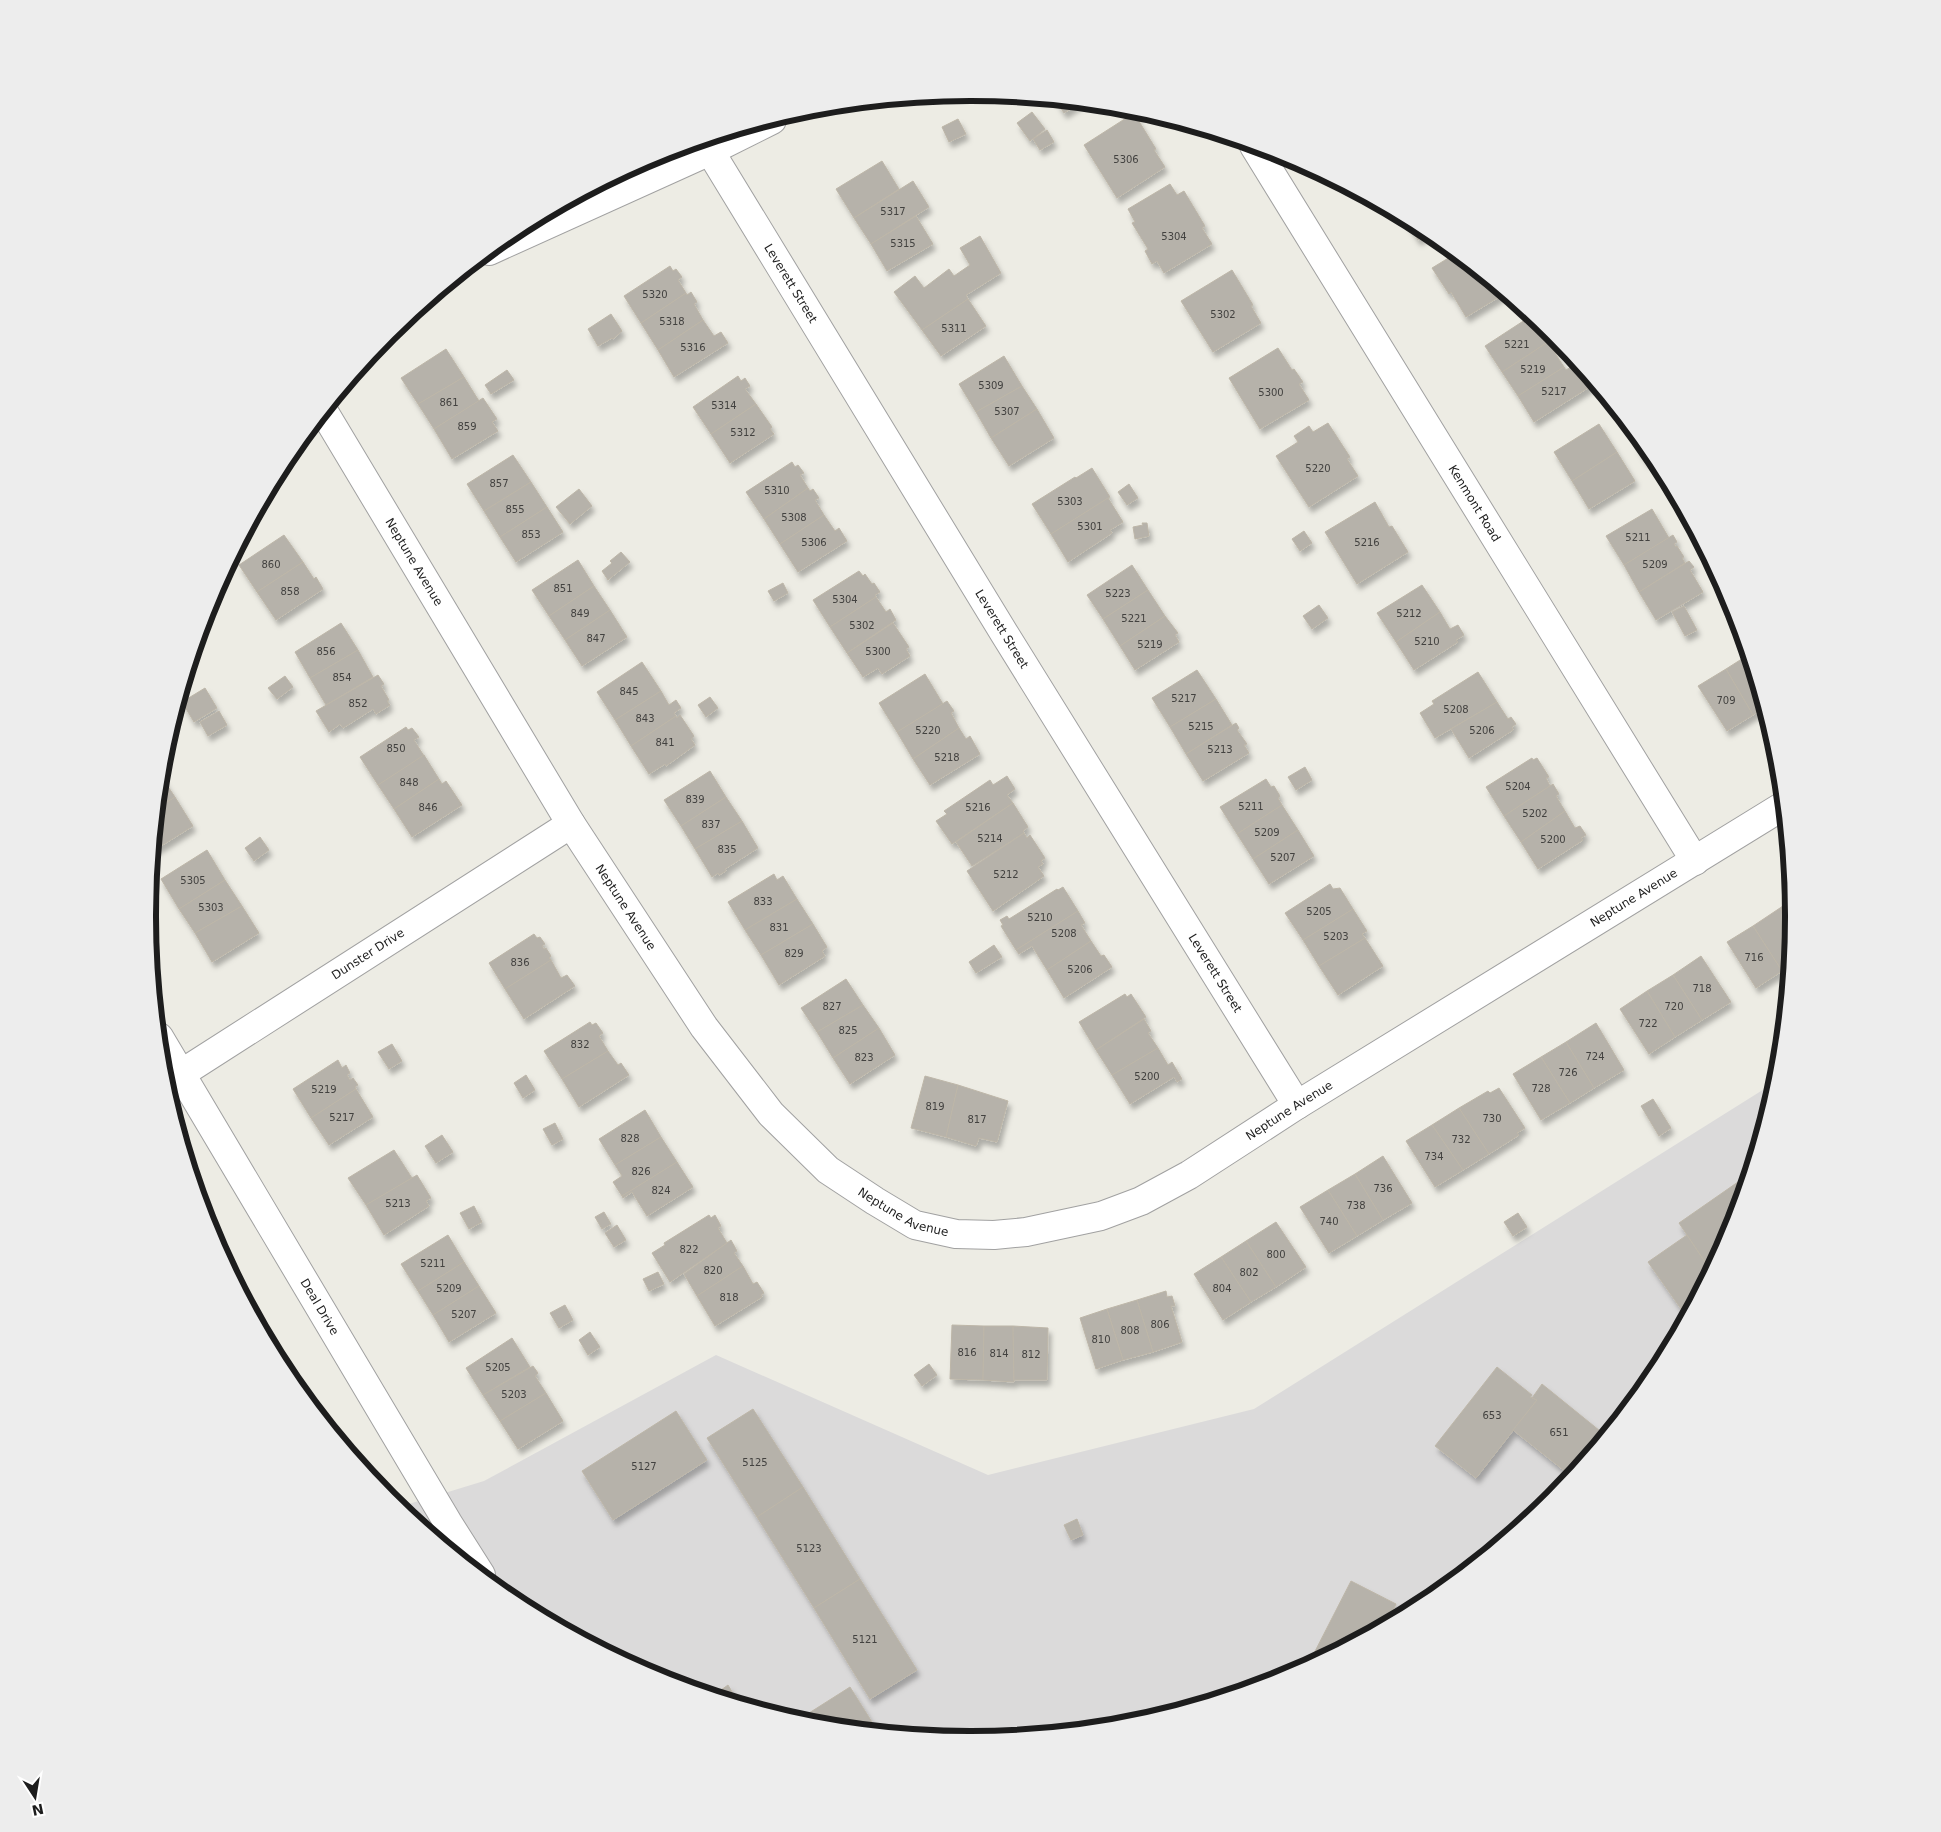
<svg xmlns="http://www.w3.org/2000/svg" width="1941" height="1832" font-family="'DejaVu Sans',sans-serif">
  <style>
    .residential { fill: #dbdada }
    .building { fill: #b6b2aa; stroke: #bdb6a8; filter: url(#shadow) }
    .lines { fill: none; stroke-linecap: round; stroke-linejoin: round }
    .minor-casing { stroke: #a1a1a1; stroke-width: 30 }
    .minor { stroke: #fff; stroke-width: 28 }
    .labels { text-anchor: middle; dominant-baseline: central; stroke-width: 5; stroke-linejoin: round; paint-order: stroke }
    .number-label { font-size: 10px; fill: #434240 }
    .street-label { font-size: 12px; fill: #1d1d1d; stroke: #fff }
    .rim { fill: none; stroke: #1d1d1d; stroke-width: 6 }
  </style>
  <defs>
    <filter id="shadow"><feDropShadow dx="3" dy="5.5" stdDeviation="2.5" flood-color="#0004"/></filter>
  </defs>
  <rect width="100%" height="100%" fill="#edece4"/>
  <!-- residential -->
  <path class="residential" d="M1777,1081L1731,1231L1655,1374L1553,1498L1428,1601L1285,1677L1131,1724L971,1739L810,1724L655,1677L513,1601L399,1507L484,1481L716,1355L988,1475L1254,1409Z"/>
  <!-- building -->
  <g class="building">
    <path d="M1056,101L1080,103L1064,113Z"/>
    <path d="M1032,112L1045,129L1030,141L1017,123Z"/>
    <path d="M1134,113L1156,149L1154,150L1165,167L1117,198L1084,145Z"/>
    <path d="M958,119L966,134L949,142L942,127Z"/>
    <path d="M1047,130L1054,142L1040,150L1033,139Z"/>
    <path d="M882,161L899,189L854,218L836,189Z"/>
    <path d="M913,181L929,207L871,244L854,218Z"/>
    <path d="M1170,184L1177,195L1184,191L1205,226L1202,228L1212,244L1164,273L1157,261L1152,264L1145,251L1148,249L1132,223L1135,222L1128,209Z"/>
    <path d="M916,216L933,244L887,271L871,244Z"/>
    <path d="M1404,219L1428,231L1430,233L1418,240Z"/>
    <path d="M980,236L1001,273L966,295L968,299L922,330L894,292L915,276L924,288L949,269L954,276L970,265L960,248Z"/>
    <path d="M1455,254L1504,294L1466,317L1451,292L1449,294L1432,268Z"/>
    <path d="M670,266L673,271L676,269L682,277L678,280L686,293L641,323L624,296Z"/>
    <path d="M1232,270L1253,305L1251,306L1261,323L1213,352L1181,301Z"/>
    <path d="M691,292L697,302L694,304L703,320L658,350L641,323L686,293L687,295Z"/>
    <path d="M968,299L986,326L941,356L922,330Z"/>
    <path d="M611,314L622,331L613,339L612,338L598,346L588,329Z"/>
    <path d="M1531,316L1548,342L1502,372L1485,346Z"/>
    <path d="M703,320L714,336L721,332L728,343L674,377L658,350Z"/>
    <path d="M1548,342L1564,367L1518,396L1502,372Z"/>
    <path d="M1278,348L1292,370L1294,369L1303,382L1299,384L1309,400L1260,429L1229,378Z"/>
    <path d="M446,349L464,377L418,404L401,378Z"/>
    <path d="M1004,356L1022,386L976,412L959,384Z"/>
    <path d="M1577,363L1591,386L1534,422L1518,396L1564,367L1566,370Z"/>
    <path d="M507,370L514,380L491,394L485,385Z"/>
    <path d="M738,376L741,381L745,378L750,386L745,389L756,404L711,434L693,407Z"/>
    <path d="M464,377L479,401L434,429L418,404Z"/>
    <path d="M1022,386L1037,409L991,438L976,412Z"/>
    <path d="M483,398L497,419L492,422L498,431L452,459L434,429Z"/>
    <path d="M756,404L772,427L770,429L774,434L730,463L711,434Z"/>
    <path d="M1037,409L1054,438L1009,466L991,438Z"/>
    <path d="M1328,423L1350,457L1347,459L1358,476L1309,507L1276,456L1298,442L1294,436L1309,426L1313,432Z"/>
    <path d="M1599,424L1617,452L1572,481L1554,452Z"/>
    <path d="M1642,442L1654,457L1646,462L1636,445Z"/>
    <path d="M1617,452L1635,481L1589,509L1572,481Z"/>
    <path d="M513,455L531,482L484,511L467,484Z"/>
    <path d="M792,462L795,467L798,465L804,473L800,475L808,488L764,519L746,492Z"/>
    <path d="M1092,468L1110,497L1051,534L1032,504L1075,477L1076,478Z"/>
    <path d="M531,482L547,507L500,537L484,511Z"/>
    <path d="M1129,484L1138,498L1127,505L1118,492Z"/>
    <path d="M808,488L810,491L813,489L819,498L815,500L824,515L780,544L764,519Z"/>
    <path d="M579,489L592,506L570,524L556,507Z"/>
    <path d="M1108,498L1123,522L1110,530L1112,533L1068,562L1051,534Z"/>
    <path d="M1375,502L1389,527L1392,526L1408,552L1357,584L1325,532Z"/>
    <path d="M547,507L563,532L516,562L500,537Z"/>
    <path d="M1652,509L1669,538L1624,565L1606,536Z"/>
    <path d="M824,515L835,531L839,528L847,541L798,572L780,544Z"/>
    <path d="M1142,523H1147L1149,536L1135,539L1133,527L1143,525Z"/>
    <path d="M1304,531L1312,543L1300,551L1292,539Z"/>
    <path d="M284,535L303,562L257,592L239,565Z"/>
    <path d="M1673,535L1677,542L1674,544L1676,547L1677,546L1684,557L1682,558L1685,563L1639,592L1624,565Z"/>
    <path d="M621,552L630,562L608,580L602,571L612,563L610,561Z"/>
    <path d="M578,560L594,586L549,616L532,590Z"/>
    <path d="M1689,561L1694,567L1690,570L1703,592L1656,620L1639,592Z"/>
    <path d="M303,562L314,579L316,577L323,589L276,620L257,592Z"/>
    <path d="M1132,565L1148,590L1103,619L1087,595Z"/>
    <path d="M859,571L863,576L865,574L872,584L874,583L880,592L875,595L876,597L830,627L813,600Z"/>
    <path d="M783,583L788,593L774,601L768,591Z"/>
    <path d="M1422,585L1440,612L1396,642L1377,613Z"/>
    <path d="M594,586L610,610L565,640L549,616Z"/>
    <path d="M1148,590L1165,616L1120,646L1103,619Z"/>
    <path d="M876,597L886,612L890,609L896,620L847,653L830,627Z"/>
    <path d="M1319,605L1328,618L1312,629L1303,616Z"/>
    <path d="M1684,606L1697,630L1685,636L1672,612Z"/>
    <path d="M610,610L627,637L582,666L565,640Z"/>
    <path d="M1440,612L1450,629L1458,625L1464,635L1456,640L1458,642L1414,670L1396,642Z"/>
    <path d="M1165,616L1178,633L1175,635L1179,642L1135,670L1120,646Z"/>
    <path d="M341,623L358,650L310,678L295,652Z"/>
    <path d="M893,623L909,647L906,649L910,656L882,674L878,668L863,677L847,653Z"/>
    <path d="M358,650L373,677L326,705L310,678Z"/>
    <path d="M1748,655L1764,708L1753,715L1726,669Z"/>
    <path d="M642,662L661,691L615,720L597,692Z"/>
    <path d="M1726,669L1753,715L1727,731L1698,686Z"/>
    <path d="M1197,670L1216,699L1170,727L1152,698Z"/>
    <path d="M1478,672L1497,702L1435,738L1420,713L1434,704L1432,701Z"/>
    <path d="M925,674L943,704L897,732L879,703Z"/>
    <path d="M378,675L384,684L381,686L389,700L387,701L390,705L376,714L373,709L343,728L340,724L329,732L316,711Z"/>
    <path d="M285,676L293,687L277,699L268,688Z"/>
    <path d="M205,688L217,708L194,722L182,702Z"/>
    <path d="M661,691L669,705L676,700L681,708L674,713L676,716L631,746L615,720Z"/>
    <path d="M710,697L718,708L706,717L698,705Z"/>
    <path d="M1216,699L1232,725L1186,754L1170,727Z"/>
    <path d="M947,701L954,711L951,713L959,728L913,759L897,732Z"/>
    <path d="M1497,702L1508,719L1511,717L1516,724L1512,727L1513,730L1469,758L1451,729Z"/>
    <path d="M219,711L227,725L208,736L200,722Z"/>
    <path d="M680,715L694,736L691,739L695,745L666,766L665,764L649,774L631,746L676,716L677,718Z"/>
    <path d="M1236,723L1239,728L1237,730L1247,744L1244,745L1249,753L1203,781L1186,754Z"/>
    <path d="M406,727L408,730L412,728L419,737L414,740L424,756L378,785L360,757Z"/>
    <path d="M959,728L966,739L970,736L980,754L930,785L913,759Z"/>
    <path d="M424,755L439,779L394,809L378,785Z"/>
    <path d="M1532,758L1533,760L1537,758L1549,777L1546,778L1550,786L1504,816L1486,787Z"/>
    <path d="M1305,767L1312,780L1296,790L1288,777Z"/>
    <path d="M710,771L726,797L681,826L664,800Z"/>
    <path d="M161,776L175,797L158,808Z"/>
    <path d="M1007,776L1015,789L1007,795L1013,803L952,844L936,821L947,814L944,811L990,780L993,785Z"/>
    <path d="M439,779L442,784L446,781L462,805L412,837L394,809Z"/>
    <path d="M1266,779L1271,787L1274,786L1280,796L1278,798L1282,805L1237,834L1220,807Z"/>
    <path d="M1553,784L1559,794L1556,796L1565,811L1521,842L1504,816Z"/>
    <path d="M175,797L193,826L153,851L158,808Z"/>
    <path d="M726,797L742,821L695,849L681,826Z"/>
    <path d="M1013,803L1028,827L1023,831L1024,833L972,866L956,842Z"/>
    <path d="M1282,805L1298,830L1253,859L1237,834Z"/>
    <path d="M1565,811L1575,828L1580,826L1586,835L1581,838L1583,840L1538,869L1521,842Z"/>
    <path d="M742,821L758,848L725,869L726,871L719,875L718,873L712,877L695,849Z"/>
    <path d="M1298,830L1314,856L1269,884L1253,859Z"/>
    <path d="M1024,833L1027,838L1030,835L1045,858L1041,861L1043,864L1038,867L1044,876L993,911L967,871Z"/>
    <path d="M260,837L269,850L254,861L245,848Z"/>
    <path d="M207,850L225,880L179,909L161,879Z"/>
    <path d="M774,874L777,880L783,876L797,899L745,930L728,902Z"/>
    <path d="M225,880L242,906L195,933L179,909Z"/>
    <path d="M1330,884L1333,889L1340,888L1353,909L1303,940L1285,913Z"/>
    <path d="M1063,887L1078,911L1016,950L1001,926L1003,925L1000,920L1007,916L1009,919L1057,889L1058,890Z"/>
    <path d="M797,899L813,924L761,955L745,930Z"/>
    <path d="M1792,900L1794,916L1793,930L1780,908Z"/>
    <path d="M242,906L259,933L212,962L195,933Z"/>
    <path d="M1780,908L1793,930L1789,967L1782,971L1753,926Z"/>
    <path d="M1353,909L1367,931L1362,934L1365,938L1319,966L1303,940Z"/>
    <path d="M1078,911L1085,923L1081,925L1091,941L1047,970L1032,946L1019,954L1016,950Z"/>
    <path d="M813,924L827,947L822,951L825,956L779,985L761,955Z"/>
    <path d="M1753,926L1782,971L1756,988L1727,942Z"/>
    <path d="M534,934L537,938L540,937L545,944L542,946L544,949L546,948L551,956L549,958L551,960L505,989L489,963Z"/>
    <path d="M1365,938L1383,966L1338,995L1319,966Z"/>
    <path d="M1091,941L1101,956L1104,955L1112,967L1064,998L1047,970Z"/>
    <path d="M994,945L1002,957L976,973L969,962Z"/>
    <path d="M1701,956L1731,1002L1702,1020L1673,975Z"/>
    <path d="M551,960L561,978L567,975L575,986L524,1019L505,989Z"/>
    <path d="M1673,975L1702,1020L1675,1037L1647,991Z"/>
    <path d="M846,979L863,1005L817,1032L801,1008Z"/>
    <path d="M1647,991L1675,1037L1649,1054L1620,1009Z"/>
    <path d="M1125,994L1127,997L1131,994L1146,1017L1096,1050L1079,1022Z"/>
    <path d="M863,1005L879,1028L833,1058L817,1032Z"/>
    <path d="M1144,1019L1151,1031L1148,1033L1158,1048L1112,1075L1096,1050Z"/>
    <path d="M590,1022L592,1025L596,1023L603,1033L599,1036L608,1051L562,1079L544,1051Z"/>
    <path d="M1596,1023L1624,1070L1594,1088L1566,1042Z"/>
    <path d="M879,1028L895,1055L850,1084L833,1058Z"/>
    <path d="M1566,1042L1594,1088L1570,1103L1541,1057Z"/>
    <path d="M392,1044L402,1061L389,1069L378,1052Z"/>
    <path d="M1158,1048L1168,1065L1172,1062L1182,1079L1177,1082L1174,1077L1130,1104L1112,1075Z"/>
    <path d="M608,1051L618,1065L621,1063L629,1075L579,1107L562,1079Z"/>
    <path d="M1541,1057L1570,1103L1541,1120L1513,1074Z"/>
    <path d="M338,1060L342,1068L346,1065L350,1073L347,1075L350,1080L353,1078L358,1085L355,1087L356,1089L311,1118L293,1089Z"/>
    <path d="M526,1075L535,1090L523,1098L514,1083Z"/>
    <path d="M925,1076L958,1085L946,1137L911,1128Z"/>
    <path d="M958,1085L1008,1101L997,1142L979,1138L976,1146L946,1137Z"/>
    <path d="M1499,1088L1525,1128L1517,1133L1519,1135L1489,1154L1459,1108L1488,1091L1490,1093Z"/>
    <path d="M356,1089L373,1117L329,1145L311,1118Z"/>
    <path d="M1653,1099L1671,1128L1659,1136L1641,1106Z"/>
    <path d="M1459,1108L1489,1154L1463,1170L1432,1125Z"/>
    <path d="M645,1110L661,1137L615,1165L599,1139Z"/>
    <path d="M555,1123L563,1139L552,1145L543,1129Z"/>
    <path d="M1432,1125L1463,1170L1435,1187L1406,1141Z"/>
    <path d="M442,1135L453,1152L436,1163L425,1146Z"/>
    <path d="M661,1137L677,1162L622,1196L613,1182L622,1176L615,1165Z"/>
    <path d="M394,1150L412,1178L366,1205L348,1178Z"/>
    <path d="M1383,1156L1412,1203L1383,1220L1355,1174Z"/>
    <path d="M677,1162L693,1187L647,1216L632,1192L623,1198L622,1196Z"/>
    <path d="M1355,1174L1383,1220L1357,1236L1328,1190Z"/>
    <path d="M417,1175L431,1198L426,1201L429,1206L384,1235L366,1205Z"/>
    <path d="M1748,1175L1731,1231L1714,1264L1709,1268L1679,1223Z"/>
    <path d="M1328,1190L1357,1236L1329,1253L1300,1207Z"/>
    <path d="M474,1206L482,1222L469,1229L460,1213Z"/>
    <path d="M604,1212L611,1224L602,1229L595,1217Z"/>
    <path d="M1518,1213L1527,1227L1513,1236L1504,1222Z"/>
    <path d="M709,1215L711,1218L715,1215L721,1226L718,1228L727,1243L670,1282L652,1253L665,1245L664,1243Z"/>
    <path d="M1276,1222L1306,1267L1276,1287L1246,1241Z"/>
    <path d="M617,1225L626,1240L614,1247L605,1233Z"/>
    <path d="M448,1235L464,1262L418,1291L401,1264Z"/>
    <path d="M1687,1235L1709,1268L1714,1264L1686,1316L1648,1262Z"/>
    <path d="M731,1240L737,1251L734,1253L743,1266L697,1296L684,1274Z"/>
    <path d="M1246,1241L1276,1287L1251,1302L1221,1257Z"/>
    <path d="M1221,1257L1251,1302L1223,1320L1194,1274Z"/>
    <path d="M464,1262L479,1286L433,1315L418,1291Z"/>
    <path d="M743,1266L753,1284L757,1282L764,1293L761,1295L762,1297L715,1326L697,1296Z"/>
    <path d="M658,1272L664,1284L649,1291L643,1279Z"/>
    <path d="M479,1286L496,1313L449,1342L433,1315Z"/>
    <path d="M1166,1291L1167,1297L1172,1296L1175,1306H1171L1182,1342L1153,1352L1137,1300Z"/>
    <path d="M1137,1300L1153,1352L1123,1360L1107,1309Z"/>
    <path d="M565,1305L573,1320L559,1328L550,1313Z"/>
    <path d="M1107,1309L1123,1360L1096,1369L1080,1318Z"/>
    <path d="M952,1325L984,1326L983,1380L950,1379Z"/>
    <path d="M984,1326H1013L1014,1382L983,1380Z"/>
    <path d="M1013,1326L1048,1328L1047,1380H1014Z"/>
    <path d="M590,1332L600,1347L588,1355L579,1340Z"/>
    <path d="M512,1338L530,1367L483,1395L466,1368Z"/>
    <path d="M929,1364L937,1375L922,1386L914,1375Z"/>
    <path d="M533,1366L538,1373L535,1376L546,1393L500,1421L483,1395Z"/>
    <path d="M1497,1367L1532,1395L1530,1397L1537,1400L1476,1478L1435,1446Z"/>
    <path d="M1542,1384L1605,1435L1571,1476L1513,1430L1537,1400L1532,1398Z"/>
    <path d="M546,1393L563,1421L518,1449L500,1421Z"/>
    <path d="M753,1409L803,1487L757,1517L707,1438Z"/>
    <path d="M676,1411L707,1460L613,1520L582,1471Z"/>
    <path d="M803,1487L860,1579L814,1608L757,1517Z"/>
    <path d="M1077,1519L1083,1535L1071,1540L1064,1525Z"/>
    <path d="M860,1579L917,1670L870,1699L814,1608Z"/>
    <path d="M1351,1581L1396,1604L1387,1623L1308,1665Z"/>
    <path d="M728,1685L738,1702L714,1695Z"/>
    <path d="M850,1687L877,1730L810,1724L798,1720Z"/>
  </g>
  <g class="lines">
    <!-- minor casing -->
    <g class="minor-casing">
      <g id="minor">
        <path id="s1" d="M1254,146L1695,861"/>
        <path id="s2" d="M710,151L1004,633L1297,1105"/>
        <path d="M489,251L710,151L772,120"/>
        <path id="s3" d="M324,412L571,824L704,1027L771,1114L828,1170L875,1201L915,1225L956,1234L994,1235L1026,1232L1101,1216L1141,1201L1189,1175L1297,1105L1783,806"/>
        <path id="s4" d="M159,1037L448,1523L481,1575"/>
        <path id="s5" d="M165,1084L571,824"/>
      </g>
    </g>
    <!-- minor -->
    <use href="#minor" class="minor"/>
  </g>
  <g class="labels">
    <!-- number labels -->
    <g class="number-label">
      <text x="1126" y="159">5306</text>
      <text x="893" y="211">5317</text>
      <text x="1174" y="236">5304</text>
      <text x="903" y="243">5315</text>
      <text x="655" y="294">5320</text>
      <text x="1223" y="314">5302</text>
      <text x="672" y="321">5318</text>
      <text x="954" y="328">5311</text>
      <text x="1517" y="344">5221</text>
      <text x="693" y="347">5316</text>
      <text x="1533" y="369">5219</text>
      <text x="991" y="385">5309</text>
      <text x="1554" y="391">5217</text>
      <text x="1271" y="392">5300</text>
      <text x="449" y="402">861</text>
      <text x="724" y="405">5314</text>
      <text x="1007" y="411">5307</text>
      <text x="467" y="426">859</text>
      <text x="743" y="432">5312</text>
      <text x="1318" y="468">5220</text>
      <text x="499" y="483">857</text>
      <text x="777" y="490">5310</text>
      <text x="1070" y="501">5303</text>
      <text x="515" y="509">855</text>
      <text x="794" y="517">5308</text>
      <text x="1090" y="526">5301</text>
      <text x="531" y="534">853</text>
      <text x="1638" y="537">5211</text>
      <text x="814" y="542">5306</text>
      <text x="1367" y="542">5216</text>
      <text x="271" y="564">860</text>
      <text x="1655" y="564">5209</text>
      <text x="563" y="588">851</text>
      <text x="290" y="591">858</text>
      <text x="1118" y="593">5223</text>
      <text x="845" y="599">5304</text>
      <text x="580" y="613">849</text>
      <text x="1409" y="613">5212</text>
      <text x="1134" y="618">5221</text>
      <text x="862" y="625">5302</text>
      <text x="596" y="638">847</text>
      <text x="1427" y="641">5210</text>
      <text x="1150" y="644">5219</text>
      <text x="326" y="651">856</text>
      <text x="878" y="651">5300</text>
      <text x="342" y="677">854</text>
      <text x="629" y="691">845</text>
      <text x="1184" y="698">5217</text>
      <text x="1726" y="700">709</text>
      <text x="358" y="703">852</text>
      <text x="1456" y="709">5208</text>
      <text x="645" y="718">843</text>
      <text x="1201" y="726">5215</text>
      <text x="928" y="730">5220</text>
      <text x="1482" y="730">5206</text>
      <text x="665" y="742">841</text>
      <text x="396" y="748">850</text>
      <text x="1220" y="749">5213</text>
      <text x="947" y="757">5218</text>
      <text x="409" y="782">848</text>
      <text x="1518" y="786">5204</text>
      <text x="695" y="799">839</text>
      <text x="1251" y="806">5211</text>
      <text x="428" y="807">846</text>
      <text x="978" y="807">5216</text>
      <text x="1535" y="813">5202</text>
      <text x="711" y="824">837</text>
      <text x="1267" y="832">5209</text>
      <text x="990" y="838">5214</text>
      <text x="1553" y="839">5200</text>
      <text x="727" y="849">835</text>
      <text x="1283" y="857">5207</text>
      <text x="1006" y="874">5212</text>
      <text x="193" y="880">5305</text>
      <text x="763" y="901">833</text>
      <text x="211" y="907">5303</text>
      <text x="1319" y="911">5205</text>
      <text x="1040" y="917">5210</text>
      <text x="779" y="927">831</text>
      <text x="1064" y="933">5208</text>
      <text x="1336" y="936">5203</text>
      <text x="794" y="953">829</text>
      <text x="1754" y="957">716</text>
      <text x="520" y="962">836</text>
      <text x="1080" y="969">5206</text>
      <text x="1702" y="988">718</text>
      <text x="832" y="1006">827</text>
      <text x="1674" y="1006">720</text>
      <text x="1648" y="1023">722</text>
      <text x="848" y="1030">825</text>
      <text x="580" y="1044">832</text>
      <text x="1595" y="1056">724</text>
      <text x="864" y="1057">823</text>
      <text x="1568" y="1072">726</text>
      <text x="1147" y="1076">5200</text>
      <text x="1541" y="1088">728</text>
      <text x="324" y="1089">5219</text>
      <text x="935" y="1106">819</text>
      <text x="342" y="1117">5217</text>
      <text x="1492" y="1118">730</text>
      <text x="977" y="1119">817</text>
      <text x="630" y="1138">828</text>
      <text x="1461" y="1139">732</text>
      <text x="1434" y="1156">734</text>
      <text x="641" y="1171">826</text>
      <text x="1383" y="1188">736</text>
      <text x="661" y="1190">824</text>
      <text x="398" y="1203">5213</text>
      <text x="1356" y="1205">738</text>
      <text x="1329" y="1221">740</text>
      <text x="689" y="1249">822</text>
      <text x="1276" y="1254">800</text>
      <text x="433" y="1263">5211</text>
      <text x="713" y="1270">820</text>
      <text x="1249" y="1272">802</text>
      <text x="449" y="1288">5209</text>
      <text x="1222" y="1288">804</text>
      <text x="729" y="1297">818</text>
      <text x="464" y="1314">5207</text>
      <text x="1160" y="1324">806</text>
      <text x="1130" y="1330">808</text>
      <text x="1101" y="1339">810</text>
      <text x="967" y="1352">816</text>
      <text x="999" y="1353">814</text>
      <text x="1031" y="1354">812</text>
      <text x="498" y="1367">5205</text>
      <text x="514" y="1394">5203</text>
      <text x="1492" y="1415">653</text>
      <text x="1559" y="1432">651</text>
      <text x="755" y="1462">5125</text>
      <text x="644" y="1466">5127</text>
      <text x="809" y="1548">5123</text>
      <text x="865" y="1639">5121</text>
    </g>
    <!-- street labels -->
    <g class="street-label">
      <text stroke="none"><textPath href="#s2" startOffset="155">Leverett Street</textPath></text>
      <text stroke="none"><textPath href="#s1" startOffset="420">Kenmont Road</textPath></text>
      <text stroke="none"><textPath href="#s3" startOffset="175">Neptune Avenue</textPath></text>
      <text stroke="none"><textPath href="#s2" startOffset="560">Leverett Street</textPath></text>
      <text stroke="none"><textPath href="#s3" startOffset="1826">Neptune Avenue</textPath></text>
      <text stroke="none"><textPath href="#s3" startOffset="580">Neptune Avenue</textPath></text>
      <text stroke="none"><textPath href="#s5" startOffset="241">Dunster Drive</textPath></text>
      <text stroke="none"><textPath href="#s2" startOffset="965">Leverett Street</textPath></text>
      <text stroke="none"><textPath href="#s3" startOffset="1421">Neptune Avenue</textPath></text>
      <text stroke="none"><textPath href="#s3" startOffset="1000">Neptune Avenue</textPath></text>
      <text stroke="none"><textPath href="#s4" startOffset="314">Deal Drive</textPath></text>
    </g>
  </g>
  <!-- crop -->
  <path d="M0 0H1941V1832H0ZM970 101H971A814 814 0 0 1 1785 915V917A814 814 0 0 1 971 1731H970A814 814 0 0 1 156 917V915A814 814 0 0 1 970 101Z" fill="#ededed" fill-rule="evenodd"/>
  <path class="rim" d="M970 101H971A814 814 0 0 1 1785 915V917A814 814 0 0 1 971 1731H970A814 814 0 0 1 156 917V915A814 814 0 0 1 970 101Z"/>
  <!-- north arrow -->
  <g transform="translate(35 1797) rotate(168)" stroke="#ffffff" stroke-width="4" paint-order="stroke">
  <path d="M0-4L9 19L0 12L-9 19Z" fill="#1d1d1d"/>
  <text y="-8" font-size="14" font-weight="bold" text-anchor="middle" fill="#1d1d1d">N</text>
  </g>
</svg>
